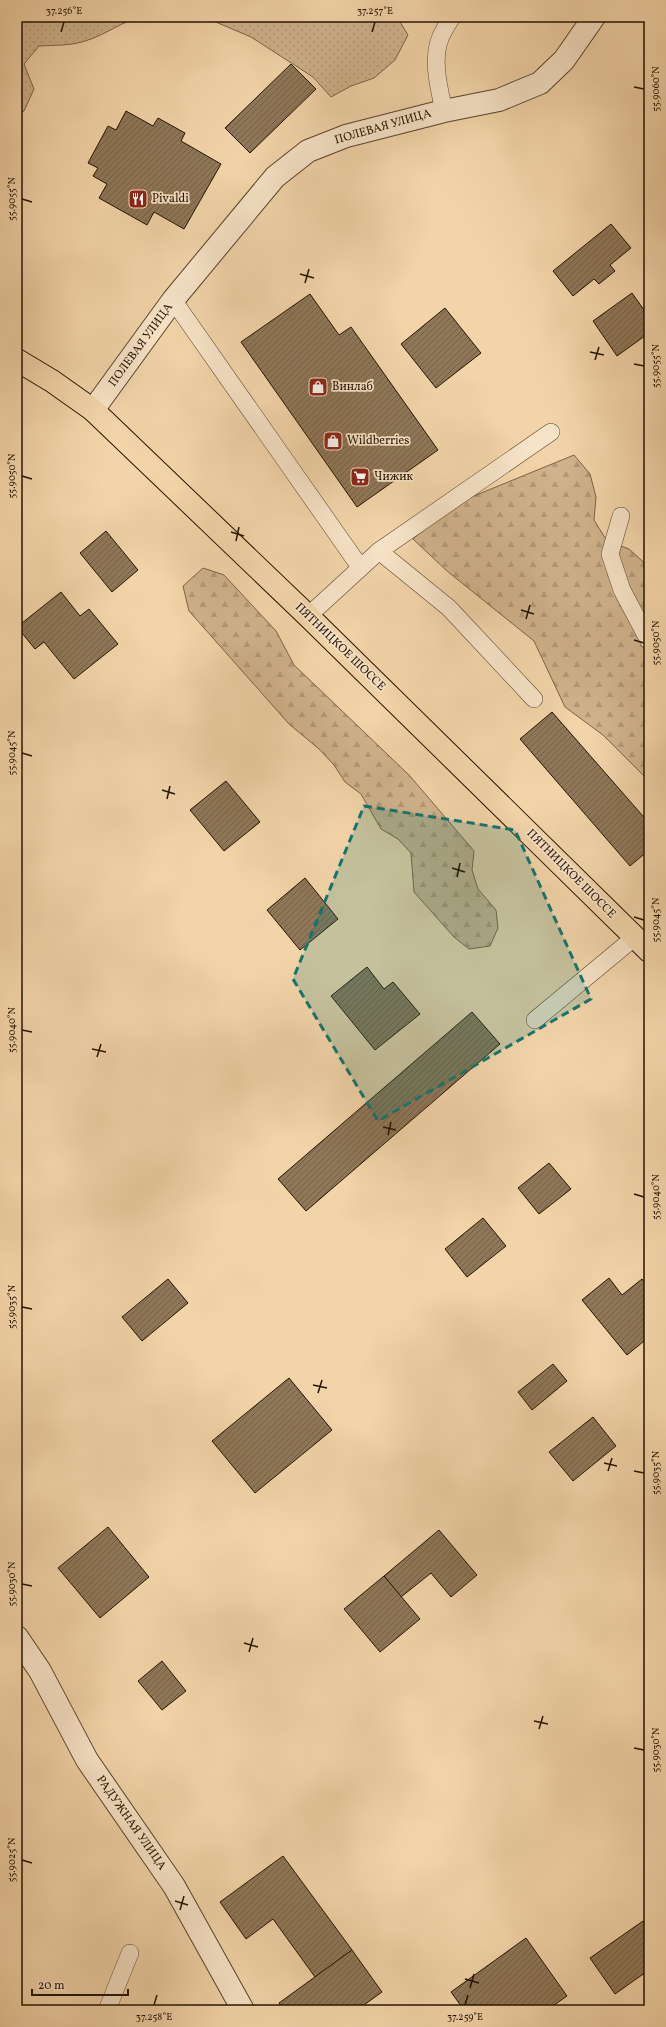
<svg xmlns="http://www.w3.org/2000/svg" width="666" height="2027" font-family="Vollkorn,serif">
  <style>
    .grass { fill: url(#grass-dots); stroke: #7a6346 }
    .forest { fill: url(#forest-firs); stroke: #7a6346 }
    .building { fill: url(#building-hatch); stroke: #231300 }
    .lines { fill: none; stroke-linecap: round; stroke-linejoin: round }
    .service-casing { stroke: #57432a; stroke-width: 18 }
    .minor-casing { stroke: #57432a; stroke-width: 24 }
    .primary-casing { stroke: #231300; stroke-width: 24 }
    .service { stroke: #f7e3c7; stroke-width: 17 }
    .minor { stroke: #f7e3c7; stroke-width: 22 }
    .primary { stroke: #f3d4a9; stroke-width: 22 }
    .marked { fill: #0f766e; fill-opacity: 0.2; stroke: #0f766e; stroke-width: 3; stroke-dasharray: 8 5; stroke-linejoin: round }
    .ticks { fill: none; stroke: #231300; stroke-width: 1.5 }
    .labels { text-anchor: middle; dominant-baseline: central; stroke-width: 3.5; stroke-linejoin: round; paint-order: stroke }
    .street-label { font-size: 12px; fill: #231300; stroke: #f7e3c7 }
    .poi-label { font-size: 12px; fill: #231300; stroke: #f7e3c7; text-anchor: start }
    .neatline { fill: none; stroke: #231300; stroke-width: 1.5 }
    .ticks-label { font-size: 10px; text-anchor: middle; fill: #231300 }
  </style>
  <defs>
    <pattern id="grass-dots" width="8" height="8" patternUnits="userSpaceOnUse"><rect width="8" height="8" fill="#d0b38c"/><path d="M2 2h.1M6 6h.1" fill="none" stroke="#b29977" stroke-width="1.8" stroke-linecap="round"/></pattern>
    <pattern id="forest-firs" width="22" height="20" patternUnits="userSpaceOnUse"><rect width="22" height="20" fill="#d0b38c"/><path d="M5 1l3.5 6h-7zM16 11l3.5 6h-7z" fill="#b29977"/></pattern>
    <pattern id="building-hatch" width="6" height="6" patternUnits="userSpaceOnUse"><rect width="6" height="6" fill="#8f7758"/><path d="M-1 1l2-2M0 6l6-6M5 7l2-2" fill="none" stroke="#746046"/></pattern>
  </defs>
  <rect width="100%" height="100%" fill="#f3d4a9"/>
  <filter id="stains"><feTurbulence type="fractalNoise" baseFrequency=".005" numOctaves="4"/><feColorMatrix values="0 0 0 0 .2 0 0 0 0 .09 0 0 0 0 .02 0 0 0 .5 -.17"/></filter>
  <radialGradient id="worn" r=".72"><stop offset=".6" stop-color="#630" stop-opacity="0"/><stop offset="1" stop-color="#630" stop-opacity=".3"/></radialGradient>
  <!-- grass -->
  <g class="grass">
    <path d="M17,17H142C122,21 107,34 88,40C72,46 56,45 39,46L24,64L34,89L24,111L17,116Z"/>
    <path d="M204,17H397L408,35L395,60L374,78L351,86L331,97L313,77L251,37Z"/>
  </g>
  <!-- forest -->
  <g class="forest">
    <path d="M574,455L590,474L596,497L594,520L607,541L629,549L649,567V781L603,735L565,707L534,641L447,571L413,539L452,505Z"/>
    <path d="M203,568L224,575L276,631L294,665L409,775L474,851L472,870L478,889L496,910L498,928L490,946L469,949L454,937L414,892L411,853L398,839L381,829L361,794L345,782L334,765L319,749L289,724L189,611L183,586Z"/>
  </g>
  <!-- building -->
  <g class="building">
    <path d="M291,64L316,89L250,153L225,128Z"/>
    <path d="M126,111L153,126L158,118L185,133L181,141L221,164L184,229L154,212L147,225L99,198L107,184L93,176L98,168L88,163L108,126L116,130Z"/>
    <path d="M611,224L631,248L610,265L615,271L599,284L594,279L573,296L553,271Z"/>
    <path d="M632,293L649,317V333L617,356L593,321Z"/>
    <path d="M310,294L339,335L351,327L438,450L357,507L241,342Z"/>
    <path d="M445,308L481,353L436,388L401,344Z"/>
    <path d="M106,531L138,570L112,592L80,553Z"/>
    <path d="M61,592L80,616L89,609L118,644L74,679L44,642L35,649L17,627Z"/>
    <path d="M552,712L649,823V850L630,866L520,739Z"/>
    <path d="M226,781L260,822L224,851L190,810Z"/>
    <path d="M305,878L338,919L300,950L267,910Z"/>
    <path d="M367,967L384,989L393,982L420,1014L375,1050L331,996Z"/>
    <path d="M472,1012L500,1044L306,1211L278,1179Z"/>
    <path d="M549,1163L571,1189L539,1214L518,1188Z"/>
    <path d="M483,1218L506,1246L467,1277L445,1249Z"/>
    <path d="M609,1278L622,1295L642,1279L649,1288V1337L627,1355L582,1300Z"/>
    <path d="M168,1279L188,1303L142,1341L122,1317Z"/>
    <path d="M553,1364L567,1381L532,1410L518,1392Z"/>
    <path d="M289,1378L332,1430L255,1493L212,1441Z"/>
    <path d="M593,1417L616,1446L573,1481L549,1452Z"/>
    <path d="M108,1527L149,1577L100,1618L58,1568Z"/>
    <path d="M439,1530L477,1575L451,1597L431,1573L401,1597L384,1576Z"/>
    <path d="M384,1576L420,1619L380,1652L344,1609Z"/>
    <path d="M162,1661L186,1691L162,1710L138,1681Z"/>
    <path d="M283,1856L352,1950L315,1977L273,1919L246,1939L220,1902Z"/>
    <path d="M643,1921L649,1931V1970L615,1994L590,1958Z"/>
    <path d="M526,1938L567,1996L547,2010H464L451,1992Z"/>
    <path d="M352,1950L382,1992L357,2010H284L279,2003Z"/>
  </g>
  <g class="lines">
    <!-- service casing -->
    <g class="service-casing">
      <g id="service">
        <path d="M444,111C439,88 431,59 441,36C444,30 448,23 452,17"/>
        <path d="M173,300L360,567"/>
        <path d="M621,516L610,554L622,590L649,641"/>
        <path d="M379,551L449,608L534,699"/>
        <path d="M308,616L379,551L551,432"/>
        <path d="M535,1020L635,937"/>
        <path d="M107,2010L130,1953"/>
      </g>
    </g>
    <!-- minor casing -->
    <g class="minor-casing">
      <g id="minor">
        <path d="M93,410L173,300L275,177L308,151L346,136L444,111L499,100L540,83L564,60L594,17"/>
        <path d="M17,1637L40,1671L87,1760L174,1886L243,2010"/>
      </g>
    </g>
    <!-- primary casing -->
    <g class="primary-casing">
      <path id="primary" d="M17,360L52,381L93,410L308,616L649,951"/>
    </g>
    <!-- service -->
    <use href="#service" class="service"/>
    <!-- minor -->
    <use href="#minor" class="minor"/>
    <!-- primary -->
    <use href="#primary" class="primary"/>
  </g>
  <!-- marked area -->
  <path class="marked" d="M364,806L515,830L591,999L378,1121L293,979Z"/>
  <!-- ticks -->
  <path class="ticks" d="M61,32L64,22M372,32L375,22M634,87L644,89M22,199L32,202M300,274L314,278M305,283L309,269M590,352L604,355M595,360L599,347M634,364L644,366M22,476L32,479M231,532L244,536M236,541L239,527M521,610L534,614M526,619L530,605M634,640L644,643M22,753L32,756M162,790L175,794M167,799L170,786M452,868L465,872M457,877L460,863M634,917L644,920M22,1030L32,1032M92,1049L106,1052M97,1057L101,1044M383,1127L396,1130M388,1135L391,1122M634,1194L644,1197M22,1307L32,1309M313,1385L327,1388M318,1393L322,1380M604,1463L617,1466M608,1471L612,1458M634,1471L644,1473M22,1584L32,1586M244,1643L258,1647M249,1652L253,1638M534,1721L548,1724M539,1729L543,1716M634,1748L644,1750M22,1860L32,1863M175,1901L188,1905M180,1910L184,1896M465,1979L479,1983M470,1988L474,1974M154,2005L157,1995M465,2005L468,1995"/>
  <!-- icons -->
  <defs>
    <g id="restaurant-square" transform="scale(1)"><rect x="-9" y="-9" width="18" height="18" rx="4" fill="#8f2418" stroke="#f7e3c7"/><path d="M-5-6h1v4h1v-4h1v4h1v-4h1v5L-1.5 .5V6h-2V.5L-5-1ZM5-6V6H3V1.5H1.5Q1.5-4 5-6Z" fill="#fff"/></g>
    <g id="shop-square" transform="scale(1)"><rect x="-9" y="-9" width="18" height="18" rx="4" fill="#8f2418" stroke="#f7e3c7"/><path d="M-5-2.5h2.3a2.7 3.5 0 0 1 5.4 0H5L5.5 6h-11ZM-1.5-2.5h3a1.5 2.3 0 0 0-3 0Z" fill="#fff"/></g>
    <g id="supermarket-square" transform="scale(1)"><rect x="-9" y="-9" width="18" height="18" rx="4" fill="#8f2418" stroke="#f7e3c7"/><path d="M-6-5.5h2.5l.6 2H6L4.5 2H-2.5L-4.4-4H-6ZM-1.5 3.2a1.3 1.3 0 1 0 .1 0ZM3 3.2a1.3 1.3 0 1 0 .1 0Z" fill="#fff"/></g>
  </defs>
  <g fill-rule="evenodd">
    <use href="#restaurant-square" x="138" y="199"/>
    <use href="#shop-square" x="318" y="387"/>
    <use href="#shop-square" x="333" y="441"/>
    <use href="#supermarket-square" x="360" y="477"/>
  </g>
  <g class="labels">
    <!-- street labels -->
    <g class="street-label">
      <text transform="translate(383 127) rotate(-16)">ПОЛЕВАЯ УЛИЦА</text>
      <text transform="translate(141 345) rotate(-54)">ПОЛЕВАЯ УЛИЦА</text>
      <text transform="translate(340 647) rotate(44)">ПЯТНИЦКОЕ ШОССЕ</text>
      <text transform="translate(571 874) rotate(45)">ПЯТНИЦКОЕ ШОССЕ</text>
      <text transform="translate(131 1823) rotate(55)">РАДУЖНАЯ УЛИЦА</text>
    </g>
    <!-- poi labels -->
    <g class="poi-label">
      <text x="152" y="199">Pivaldi</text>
      <text x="332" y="387">Винлаб</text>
      <text x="347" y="441">Wildberries</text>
      <text x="374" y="477">Чижик</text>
    </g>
  </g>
  <!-- margin -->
  <rect width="666" height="2027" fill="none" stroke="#f3d4a9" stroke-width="44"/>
  <!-- scale -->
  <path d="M32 1989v6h96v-6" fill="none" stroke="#231300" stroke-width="2"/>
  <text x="38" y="1989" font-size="12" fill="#231300" stroke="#f7e3c7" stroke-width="3" paint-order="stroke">20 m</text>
  <rect x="22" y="22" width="622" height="1983" class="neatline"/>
  <g class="ticks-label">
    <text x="64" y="14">37.256°E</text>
    <text x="375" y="14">37.257°E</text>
    <text transform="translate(655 89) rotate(-90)" y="4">55.9060°N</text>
    <text transform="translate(11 199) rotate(-90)" y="4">55.9055°N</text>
    <text transform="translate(655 366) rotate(-90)" y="4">55.9055°N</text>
    <text transform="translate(11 476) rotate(-90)" y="4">55.9050°N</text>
    <text transform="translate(655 643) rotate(-90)" y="4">55.9050°N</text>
    <text transform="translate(11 753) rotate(-90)" y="4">55.9045°N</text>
    <text transform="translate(655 920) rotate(-90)" y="4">55.9045°N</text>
    <text transform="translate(11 1030) rotate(-90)" y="4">55.9040°N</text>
    <text transform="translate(655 1197) rotate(-90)" y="4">55.9040°N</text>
    <text transform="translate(11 1307) rotate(-90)" y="4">55.9035°N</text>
    <text transform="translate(655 1473) rotate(-90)" y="4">55.9035°N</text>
    <text transform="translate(11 1584) rotate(-90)" y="4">55.9030°N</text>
    <text transform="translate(655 1750) rotate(-90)" y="4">55.9030°N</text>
    <text transform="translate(11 1860) rotate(-90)" y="4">55.9025°N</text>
    <text x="154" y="2020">37.258°E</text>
    <text x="465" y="2020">37.259°E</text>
  </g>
  <rect width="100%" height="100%" filter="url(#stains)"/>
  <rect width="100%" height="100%" fill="url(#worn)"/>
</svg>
